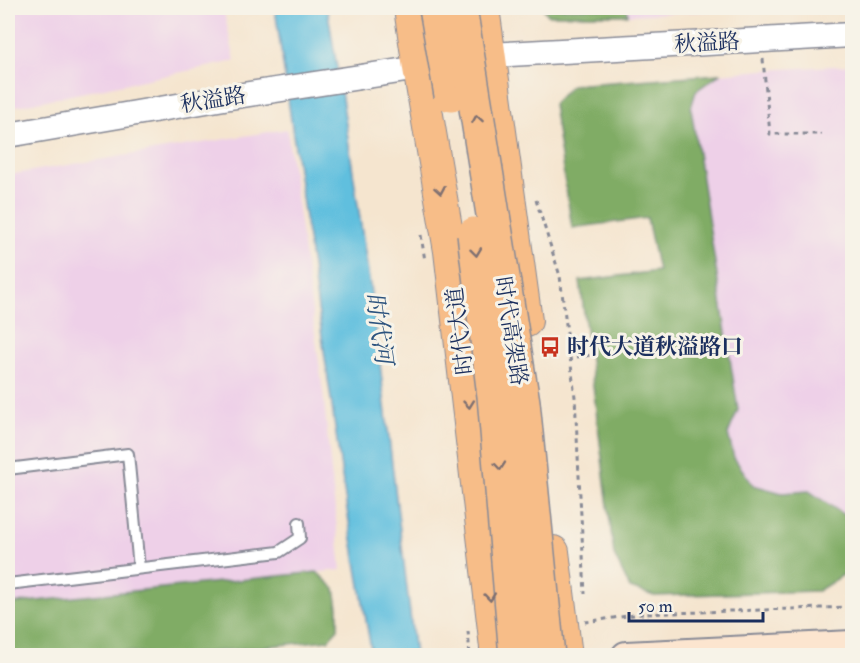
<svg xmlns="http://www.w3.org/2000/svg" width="860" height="663" font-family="'IM FELL Double Pica','Noto Serif SC',serif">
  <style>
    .built { fill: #eed0e8 }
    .forest { fill: #80ac65; stroke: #4e6e62; stroke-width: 1.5 }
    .water { fill: #60bfde; stroke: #3e779e; stroke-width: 1.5 }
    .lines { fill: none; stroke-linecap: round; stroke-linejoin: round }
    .service-casing { stroke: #888a96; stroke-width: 14 }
    .tertiary-casing { stroke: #888a96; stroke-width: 27 }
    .secondary-casing { stroke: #888a96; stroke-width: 32 }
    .primary-casing { stroke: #888a96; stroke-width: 34 }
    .path { stroke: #888a96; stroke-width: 3; stroke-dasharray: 4.5 4.5; stroke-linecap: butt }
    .service { stroke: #fff; stroke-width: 10 }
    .tertiary { stroke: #fff; stroke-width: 24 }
    .secondary { stroke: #fce5cf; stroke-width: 28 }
    .primary { stroke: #f7bd88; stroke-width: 32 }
    .trunk-bridge-casing { stroke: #888a96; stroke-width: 36; stroke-linecap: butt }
    .trunk-bridge { stroke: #f7bd88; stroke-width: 33 }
    .oneway { stroke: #7e6f71 }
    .labels { text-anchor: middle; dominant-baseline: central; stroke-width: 6; stroke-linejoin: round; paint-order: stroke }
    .street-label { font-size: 22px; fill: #1b2f5e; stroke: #f7f3e8 }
    .poi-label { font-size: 22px; font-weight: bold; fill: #1b2f5e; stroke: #f7f3e8; text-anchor: start }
    .water-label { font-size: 24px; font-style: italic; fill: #2c537e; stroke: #f7f3e8 }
  </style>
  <rect width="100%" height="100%" fill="#f7f3e8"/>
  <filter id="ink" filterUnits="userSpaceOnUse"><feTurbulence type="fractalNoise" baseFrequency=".0167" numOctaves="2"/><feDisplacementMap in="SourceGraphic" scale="12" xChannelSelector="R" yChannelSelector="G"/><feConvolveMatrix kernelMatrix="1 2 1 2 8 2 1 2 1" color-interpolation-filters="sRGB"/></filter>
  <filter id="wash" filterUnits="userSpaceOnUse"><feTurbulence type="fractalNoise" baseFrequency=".008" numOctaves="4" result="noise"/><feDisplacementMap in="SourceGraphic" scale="24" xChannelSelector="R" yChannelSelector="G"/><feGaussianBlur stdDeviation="1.35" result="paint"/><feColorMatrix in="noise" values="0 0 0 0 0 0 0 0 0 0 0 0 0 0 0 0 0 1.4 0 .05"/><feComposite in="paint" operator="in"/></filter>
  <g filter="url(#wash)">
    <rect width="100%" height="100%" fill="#f5e5cf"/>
    <!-- built -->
    <g class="built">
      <path d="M8,8H223L235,61L8,108Z"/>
      <path d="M627,8H775L628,15Z"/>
      <path d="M852,65V539L710,545L663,79L764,70Z"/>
      <path d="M287,129L323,392L341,570L8,604V175Z"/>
    </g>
    <!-- forest -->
    <g class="forest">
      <path d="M543,8H627L628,15H548Z"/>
      <path d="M720,74L696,91L691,108L738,410L728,434L734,458L753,485L782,493L809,491L847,517H852V575H843L818,591L654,596L630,588L614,555L580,281L658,271L647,218L572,228L553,104L571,85Z"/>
      <path d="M317,572L335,589L338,607V629L328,640L175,656L154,655L129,652L8,655V604Z"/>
    </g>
    <!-- water -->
    <path class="water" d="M275,8H327L342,98L373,306L415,655H372L346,504Z"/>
  </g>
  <g filter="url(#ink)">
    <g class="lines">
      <!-- service casing -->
      <g class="service-casing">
        <g id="service">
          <path d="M8,469L128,454L139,568"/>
          <path d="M8,584L279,552L300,538L299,523"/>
        </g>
      </g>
      <!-- tertiary casing -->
      <g class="tertiary-casing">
        <g id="tertiary">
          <path d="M490,55L852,35"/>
          <path d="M8,135L230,97L419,68"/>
        </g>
      </g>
      <!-- secondary casing -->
      <g class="secondary-casing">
        <path id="secondary" d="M626,656L852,645"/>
      </g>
      <!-- primary casing -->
      <g class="primary-casing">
        <g id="primary">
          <path d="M410,8L419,68L450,251L497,656"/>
          <path d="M483,8L526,321"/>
          <path d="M553,552L566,656"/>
        </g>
      </g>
      <!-- path -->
      <g class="path">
        <path d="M763,59L770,134H822"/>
        <path d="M536,200L560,276L575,397L585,594"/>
        <path d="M421,235L425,261"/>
        <path d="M576,357L609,353"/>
        <path d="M585,622L641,614L852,607"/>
        <path d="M468,631L470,656"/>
      </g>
      <!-- service -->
      <use href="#service" class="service"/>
      <!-- tertiary -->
      <use href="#tertiary" class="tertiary"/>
      <!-- secondary -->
      <use href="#secondary" class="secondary"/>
      <!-- primary -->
      <use href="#primary" class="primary"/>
      <!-- trunk-bridge casing -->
      <g class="trunk-bridge-casing">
        <g id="trunk-bridge">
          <path d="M436,8L451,95"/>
          <path d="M460,8L523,402L548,656"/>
          <path d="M474,234L494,396L516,656"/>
        </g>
      </g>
      <!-- trunk-bridge -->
      <use href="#trunk-bridge" class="trunk-bridge"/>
    </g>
    <!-- one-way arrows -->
    <defs><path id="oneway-chevron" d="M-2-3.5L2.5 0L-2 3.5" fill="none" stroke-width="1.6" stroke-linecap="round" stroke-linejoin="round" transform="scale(1.5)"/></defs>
    <g class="oneway">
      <use href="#oneway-chevron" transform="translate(477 119) rotate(-99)"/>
      <use href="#oneway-chevron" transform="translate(440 190) rotate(80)"/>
      <use href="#oneway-chevron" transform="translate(476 252) rotate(83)"/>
      <use href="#oneway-chevron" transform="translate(469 404) rotate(84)"/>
      <use href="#oneway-chevron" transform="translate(500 466) rotate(85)"/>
      <use href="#oneway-chevron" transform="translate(490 597) rotate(84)"/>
    </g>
  </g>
  <!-- icons -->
  <defs>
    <g id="bus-bare" transform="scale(1.62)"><path d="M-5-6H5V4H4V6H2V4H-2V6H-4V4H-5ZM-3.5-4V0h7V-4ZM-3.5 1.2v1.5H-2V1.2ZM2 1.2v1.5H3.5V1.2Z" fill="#c8321e" stroke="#f7f3e8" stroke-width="2.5" paint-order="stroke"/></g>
  </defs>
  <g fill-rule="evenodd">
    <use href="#bus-bare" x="550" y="347"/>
  </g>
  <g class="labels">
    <!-- street labels -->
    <g class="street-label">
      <text transform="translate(707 43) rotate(-3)">秋溢路</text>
      <text transform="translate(213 100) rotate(-9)">秋溢路</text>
      <text transform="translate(460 331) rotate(-97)">时代大道</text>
      <text transform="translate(511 331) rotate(81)">时代高架路</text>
    </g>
    <!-- poi labels -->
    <g class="poi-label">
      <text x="567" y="347">时代大道秋溢路口</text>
    </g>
    <!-- water labels -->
    <g class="water-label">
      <text transform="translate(379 328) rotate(82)">时代河</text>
    </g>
  </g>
  <!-- margin -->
  <rect width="860" height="663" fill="none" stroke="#f7f3e8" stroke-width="30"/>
  <!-- scale -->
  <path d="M629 612v9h134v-9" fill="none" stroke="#1b2f5e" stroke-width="3"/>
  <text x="638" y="612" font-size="18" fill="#1b2f5e" stroke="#f7f3e8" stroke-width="4.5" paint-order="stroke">50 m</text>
</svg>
